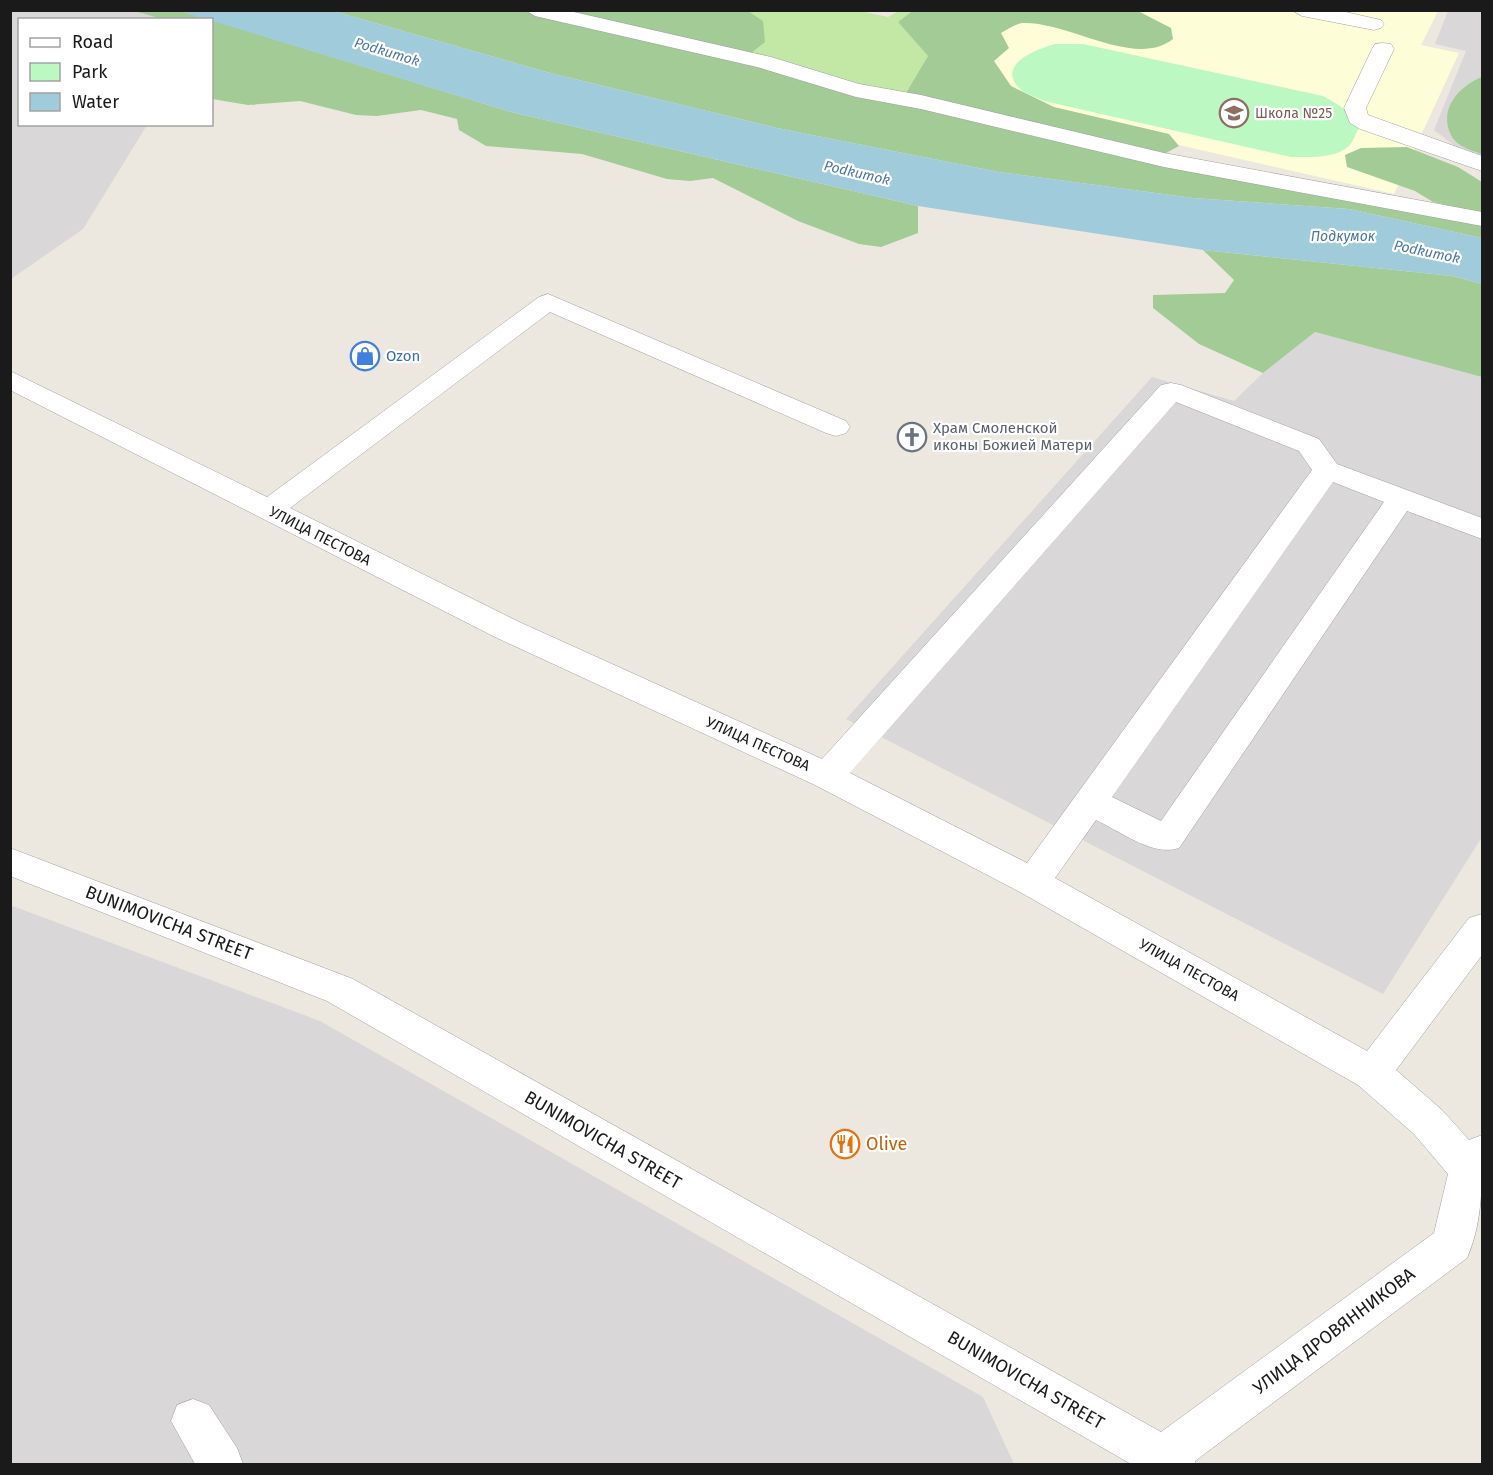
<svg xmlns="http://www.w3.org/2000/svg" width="1493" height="1475" font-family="'Fira Sans',sans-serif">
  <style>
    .residential { fill: #d9d7d7 }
    .education { fill: #fdfed7 }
    .grass { fill: #c3e7a5 }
    .forest { fill: #a3cb95 }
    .park { fill: #bbf8c2 }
    .water { fill: #a0cbda }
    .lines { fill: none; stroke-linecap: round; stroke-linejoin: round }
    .minor-casing { stroke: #a1a1a1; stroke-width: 1 }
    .minor { fill: #fff; fill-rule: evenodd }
    .labels { text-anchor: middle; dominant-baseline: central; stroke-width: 4.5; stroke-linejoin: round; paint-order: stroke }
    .far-water-label { font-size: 14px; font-style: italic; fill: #4a75a7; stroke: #fff }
    .far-education-label { font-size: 14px; fill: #785e54; stroke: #fff; text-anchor: start }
    .shop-label { font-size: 15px; fill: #366cbe; stroke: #fff; text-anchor: start }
    .worship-label { font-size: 15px; fill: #5b616d; stroke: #fff; text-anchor: start }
    .street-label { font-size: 15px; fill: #1a1a1a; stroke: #fff }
    .near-street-label { font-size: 18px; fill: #1a1a1a; stroke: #fff }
    .near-food-label { font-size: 18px; fill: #c56008; stroke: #fff; text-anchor: start }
  </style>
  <rect width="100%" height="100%" fill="#ece8e0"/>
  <!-- residential -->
  <g class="residential">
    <path d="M11,10L134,11L162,19L20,20V124L147,125L83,229L11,279Z"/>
    <path d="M1448,11H1482V157L1459,149L1434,130L1466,51L1435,44Z"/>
    <path d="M1315,332L1482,377V837L1383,994L846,719L1152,377L1234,401L1263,373Z"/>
    <path d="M10,905L320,1021L983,1397L1014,1464H11Z"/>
  </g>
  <!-- education -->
  <path class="education" d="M1001,11H1438L1421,45L1459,53L1394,194L942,91Z"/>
  <!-- grass -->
  <path class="grass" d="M748,11H860L888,17L899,11H914L898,22L928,56L906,93L849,83L750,54Z"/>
  <!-- forest -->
  <g class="forest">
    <path d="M519,10L1442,218L1482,225V238L1349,209L1193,198L999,172L777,128L554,74L333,11Z"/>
    <path d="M914,10H1136L1171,28L1173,39C1135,69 1069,21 1022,23C1015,24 1007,30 1001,33L1009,48L994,61L1011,86L1054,107L1169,134L1179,146L1166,153H1154L906,93L928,56L898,22Z"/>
    <path d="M134,11H180L209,19H162Z"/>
    <path d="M556,11H748L763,21L765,42L750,54Z"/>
    <path d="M212,20L511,112L918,206V233L881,247L859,244L798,221L713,178L690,181L667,179L582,154L486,146L459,130L457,119L421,110L377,116L356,115L300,101L248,105L212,99Z"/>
    <path d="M1482,77V154C1472,151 1456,146 1451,135C1438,109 1459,86 1482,77Z"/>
    <path d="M1407,147L1458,167L1482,182V213L1433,202L1415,191L1347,167L1345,155L1361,148Z"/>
    <path d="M1203,250L1452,276L1482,284V377L1315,332L1263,373L1199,344L1153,308V295L1225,293L1234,280Z"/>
  </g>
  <!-- park -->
  <path class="park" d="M1055,44H1083L1323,96C1339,105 1351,111 1359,128C1356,133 1353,142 1349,146C1335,159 1308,157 1291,157L1044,101C1037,97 1024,94 1019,88C996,63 1038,49 1055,44Z"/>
  <!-- water -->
  <path class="water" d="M180,11H333L554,74L777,128L999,172L1193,198L1349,209L1482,238V284L1452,276L1203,250L918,206L511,112Z"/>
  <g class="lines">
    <!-- minor casing -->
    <g class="minor-casing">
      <g id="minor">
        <path d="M525,10H565L771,57L859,84L921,95L1164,153L1482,212V226L1164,167L921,109L856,97L757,67L535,16Z"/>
        <path d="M1292,10H1337L1381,20L1384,24L1381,28L1374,30L1302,16Z"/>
        <path d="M1383,43L1391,44L1394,49L1366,108L1368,115L1482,156V171L1360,129L1350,123L1344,108L1372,49L1375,44Z"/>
        <path d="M548,294L846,421L850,427L846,433L836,436L826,433L550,312L290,508L517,621L822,759L1161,385L1171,383L1181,385L1319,439L1337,464L1482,518V539L1407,511L1179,848C1153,857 1120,831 1096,820L1055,878L1367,1051L1469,918L1482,914V955L1396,1070L1442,1110L1469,1140L1482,1135C1482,1177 1484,1219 1467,1258L1195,1461L1196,1464H1131L327,1001L10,876V848L353,979L1161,1432L1434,1233L1448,1174L1414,1134L1358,1085L1020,892L815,785L495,637L10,390V371L267,497L539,297ZM1176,402L1299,451L1312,470L1027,863L850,773ZM1333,482L1384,502L1161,821L1112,797Z"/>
        <path d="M193,1399L209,1405L237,1448L243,1464H195L171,1421L177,1405Z"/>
      </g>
    </g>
    <!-- minor -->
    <use href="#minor" class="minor"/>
  </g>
  <!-- icons -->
  <defs>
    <g id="school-ring" transform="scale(1.5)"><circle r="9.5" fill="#fff" stroke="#8d6e63" stroke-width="1.5"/><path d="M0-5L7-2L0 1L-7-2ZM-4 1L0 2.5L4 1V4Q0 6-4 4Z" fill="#8d6e63"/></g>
    <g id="shop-ring" transform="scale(1.5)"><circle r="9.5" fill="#fff" stroke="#3f7fe0" stroke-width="1.5"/><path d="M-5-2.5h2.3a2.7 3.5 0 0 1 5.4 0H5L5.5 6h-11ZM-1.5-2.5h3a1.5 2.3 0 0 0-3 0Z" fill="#3f7fe0"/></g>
    <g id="church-ring" transform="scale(1.5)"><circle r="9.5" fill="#fff" stroke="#6b7280" stroke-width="1.5"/><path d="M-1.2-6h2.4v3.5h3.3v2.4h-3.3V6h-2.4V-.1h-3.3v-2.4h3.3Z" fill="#6b7280"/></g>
    <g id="restaurant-ring" transform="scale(1.5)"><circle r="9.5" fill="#fff" stroke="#e8710a" stroke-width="1.5"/><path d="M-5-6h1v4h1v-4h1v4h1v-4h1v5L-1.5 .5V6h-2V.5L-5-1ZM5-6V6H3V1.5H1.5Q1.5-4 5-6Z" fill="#e8710a"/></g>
  </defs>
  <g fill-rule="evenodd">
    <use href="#school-ring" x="1234" y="113"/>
    <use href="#shop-ring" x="365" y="356"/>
    <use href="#church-ring" x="912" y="437"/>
    <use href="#restaurant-ring" x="845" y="1144"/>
  </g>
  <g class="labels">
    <!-- far-water labels -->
    <g class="far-water-label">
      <text transform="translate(387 52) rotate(17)">Podkumok</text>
      <text transform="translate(857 173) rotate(13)">Podkumok</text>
      <text x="1343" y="236">Подкумок</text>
      <text transform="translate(1427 252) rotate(12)">Podkumok</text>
    </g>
    <!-- far-education labels -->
    <g class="far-education-label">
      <text x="1255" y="113">Школа №25</text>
    </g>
    <!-- shop labels -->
    <g class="shop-label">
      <text x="386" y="356">Ozon</text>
    </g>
    <!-- worship labels -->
    <g class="worship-label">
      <text x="933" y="428">Храм Смоленской<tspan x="933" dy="17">иконы Божией Матери</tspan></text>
    </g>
    <!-- street labels -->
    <g class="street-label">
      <text transform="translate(320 536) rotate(27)">УЛИЦА ПЕСТОВА</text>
      <text transform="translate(758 744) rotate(24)">УЛИЦА ПЕСТОВА</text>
      <text transform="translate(1189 970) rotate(29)">УЛИЦА ПЕСТОВА</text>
    </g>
    <!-- near-street labels -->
    <g class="near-street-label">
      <text transform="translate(169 923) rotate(21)">BUNIMOVICHA STREET</text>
      <text transform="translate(603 1140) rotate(30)">BUNIMOVICHA STREET</text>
      <text transform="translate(1334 1331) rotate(-37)">УЛИЦА ДРОВЯННИКОВА</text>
      <text transform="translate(1026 1380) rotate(30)">BUNIMOVICHA STREET</text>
    </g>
    <!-- near-food labels -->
    <g class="near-food-label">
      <text x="866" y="1144">Olive</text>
    </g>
  </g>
  <!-- border -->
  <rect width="1493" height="1475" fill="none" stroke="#1a1a1a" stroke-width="24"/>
  <!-- legend -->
  <rect x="18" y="18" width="195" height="108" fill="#ffffff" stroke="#a3a3a3" stroke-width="1.5"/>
  <rect x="30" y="38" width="30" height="9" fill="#ffffff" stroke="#a3a3a3" stroke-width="1.5"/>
  <text x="72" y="48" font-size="18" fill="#1a1a1a">Road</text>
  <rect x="30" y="63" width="30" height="18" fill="#bbf8c2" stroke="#a3a3a3" stroke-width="1.5"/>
  <text x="72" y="78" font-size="18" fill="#1a1a1a">Park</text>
  <rect x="30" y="93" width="30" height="18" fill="#a0cbda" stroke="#a3a3a3" stroke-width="1.5"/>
  <text x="72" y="108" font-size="18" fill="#1a1a1a">Water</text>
</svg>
